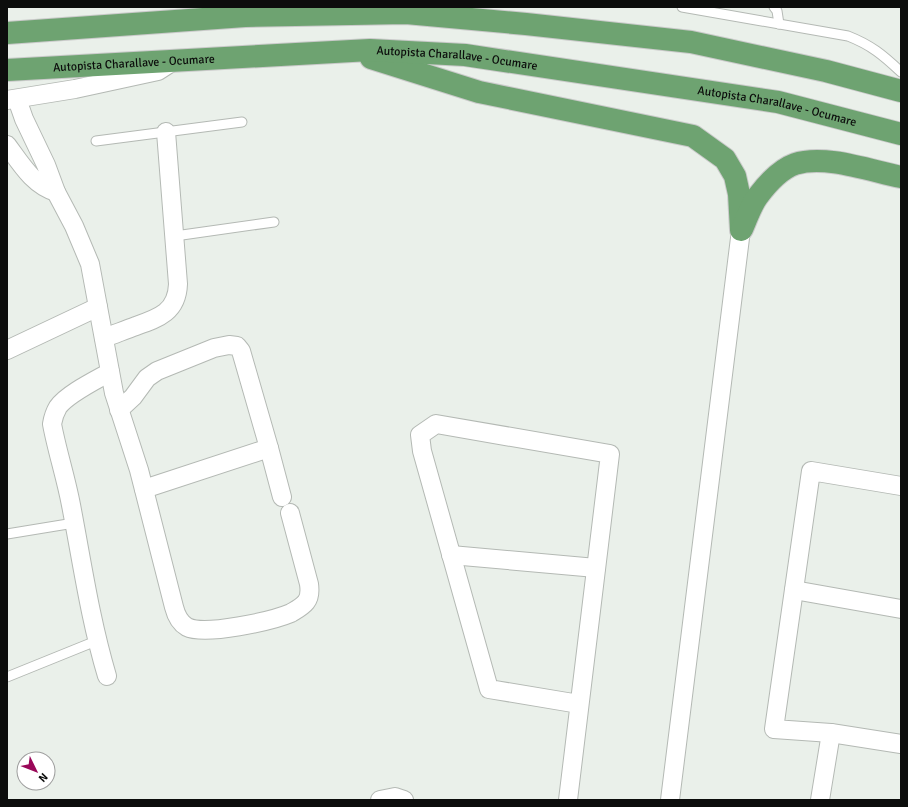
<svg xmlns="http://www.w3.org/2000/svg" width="908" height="807" font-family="Signika,sans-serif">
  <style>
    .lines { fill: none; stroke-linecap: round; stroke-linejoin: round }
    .lane-casing { stroke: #b4b9b4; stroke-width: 11 }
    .street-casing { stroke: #b4b9b4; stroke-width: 20 }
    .highway-casing { stroke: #cacaca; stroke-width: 24 }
    .lane { stroke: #fff; stroke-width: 9 }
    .street { stroke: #fff; stroke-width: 18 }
    .highway { stroke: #6ea371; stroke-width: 22 }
    .labels { text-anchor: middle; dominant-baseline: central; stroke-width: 4; stroke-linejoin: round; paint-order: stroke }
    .street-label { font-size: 12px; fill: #0c0d0c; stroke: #fff }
  </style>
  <rect width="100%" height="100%" fill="#eaf0ea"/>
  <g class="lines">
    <!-- lane casing -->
    <g class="lane-casing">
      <g id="lane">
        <path d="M682,7L848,36C871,45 883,55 901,72"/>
        <path d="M774,7L777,11L779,24"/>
        <path d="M96,141L242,122"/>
        <path d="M175,236L274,222"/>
        <path d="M7,534L74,523"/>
        <path d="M7,677L96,641"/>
      </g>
    </g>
    <!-- street casing -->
    <g class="street-casing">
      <g id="street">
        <path d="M17,99L24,119L46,165L56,192L74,226L90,264L114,393L139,470L174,607C176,615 180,623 187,627C205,636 272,621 291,613C296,610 302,607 306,602C310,597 310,591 309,584L290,513"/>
        <path d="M7,100L75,89L158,71L172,62"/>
        <path d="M7,145C21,164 33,185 56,192"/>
        <path d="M104,338C115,334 125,330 136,326C159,318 177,312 178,284L166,132"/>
        <path d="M7,350L98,307"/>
        <path d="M119,410L133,397L147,378L157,371L214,348L229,345L237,346L241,351L269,448L282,497"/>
        <path d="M901,486L811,471L774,729L831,733L901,744"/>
        <path d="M144,489L269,448"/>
        <path d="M451,555L596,568"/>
        <path d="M794,590L901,609"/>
        <path d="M107,676C90,619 82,562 71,505C66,478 57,451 52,424C53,418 55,412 58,407C67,394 96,380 110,372"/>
        <path d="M380,800L395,797L404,800"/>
        <path d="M568,800L610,454L436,424L420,435L422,451L489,689L579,704"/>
        <path d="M670,800L741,230"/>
        <path d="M820,800L831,733"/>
      </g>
    </g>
    <!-- highway casing -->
    <g class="highway-casing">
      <g id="highway">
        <path d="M7,33L245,16L406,13L526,24L691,42L826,71L901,91"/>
        <path d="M371,58L479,92L693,136L725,159L735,176L739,194L741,230"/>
        <path id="s1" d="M7,70L370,50L465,55L778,102L901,134"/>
        <path d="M742,229C747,218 751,205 758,196C767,184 781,169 795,164C825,154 871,171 901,177"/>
      </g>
    </g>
    <!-- lane -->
    <use href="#lane" class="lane"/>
    <!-- street -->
    <use href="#street" class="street"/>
    <!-- highway -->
    <use href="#highway" class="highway"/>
  </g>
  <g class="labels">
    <!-- street labels -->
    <g class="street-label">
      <text stroke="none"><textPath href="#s1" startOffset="451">Autopista Charallave - Ocumare</textPath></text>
      <text stroke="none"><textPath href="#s1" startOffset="127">Autopista Charallave - Ocumare</textPath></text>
      <text stroke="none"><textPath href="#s1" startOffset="775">Autopista Charallave - Ocumare</textPath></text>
    </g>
  </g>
  <!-- border -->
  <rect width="908" height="807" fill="none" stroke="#0c0d0c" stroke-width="16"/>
  <!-- north arrow -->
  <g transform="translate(36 771) rotate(133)"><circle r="19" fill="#ffffff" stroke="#9e9e9e"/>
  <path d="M0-3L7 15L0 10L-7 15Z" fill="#9a0859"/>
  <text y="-6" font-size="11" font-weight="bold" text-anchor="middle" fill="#0c0d0c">N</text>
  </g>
</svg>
